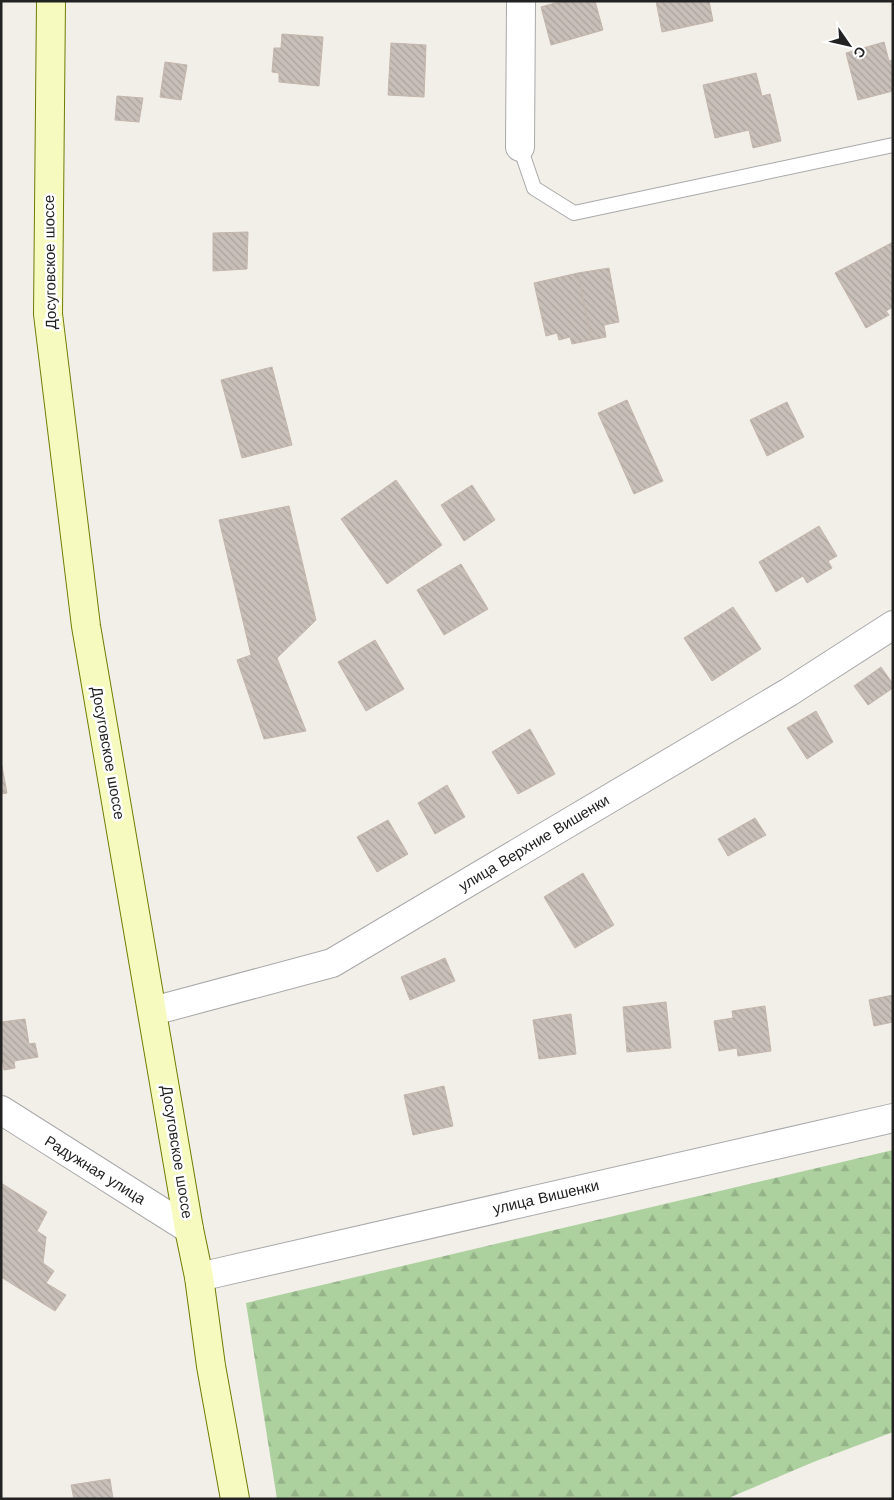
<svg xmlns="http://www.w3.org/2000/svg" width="894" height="1500" font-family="'Work Sans',sans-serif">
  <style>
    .forest { fill: url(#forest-firs) }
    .building { fill: url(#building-back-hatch); stroke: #c4b6ab }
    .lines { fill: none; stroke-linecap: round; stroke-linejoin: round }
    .lane-casing { stroke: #a9a9a9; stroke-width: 16 }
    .street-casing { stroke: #a9a9a9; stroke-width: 30 }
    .secondary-casing { stroke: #707d05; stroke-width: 30 }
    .lane { stroke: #fff; stroke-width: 14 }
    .street { stroke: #fff; stroke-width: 28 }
    .secondary { stroke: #f7fabf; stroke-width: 28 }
    .labels { text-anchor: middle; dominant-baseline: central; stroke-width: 5; stroke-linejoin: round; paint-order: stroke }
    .street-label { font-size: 15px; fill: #222; stroke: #fff }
  </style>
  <defs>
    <pattern id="forest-firs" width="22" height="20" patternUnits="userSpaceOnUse" patternTransform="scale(1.25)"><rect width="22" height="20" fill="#add19e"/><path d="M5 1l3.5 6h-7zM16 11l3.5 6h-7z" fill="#95b388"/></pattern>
    <pattern id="building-back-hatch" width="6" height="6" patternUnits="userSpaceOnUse" patternTransform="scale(1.25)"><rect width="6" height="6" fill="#c7bfb8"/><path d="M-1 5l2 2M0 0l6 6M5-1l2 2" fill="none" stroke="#aba49e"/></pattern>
  </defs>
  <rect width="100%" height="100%" fill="#f2efe9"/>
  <!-- forest -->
  <path class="forest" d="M893,1150V1432L816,1461L731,1497L733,1499H277L246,1303Z"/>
  <!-- building -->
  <g class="building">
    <path d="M562,1H595L603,30L551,45L541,7Z"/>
    <path d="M656,1H709L713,21L662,32Z"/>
    <path d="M282,34L323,37L319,86L279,82V73L272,72L274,48H281Z"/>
    <path d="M884,42L889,61L893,60V91L858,100L846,53Z"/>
    <path d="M391,43L426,45L424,97L388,95Z"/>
    <path d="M165,62L187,65L181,100L160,97Z"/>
    <path d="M756,73L762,96L770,94L781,141L753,148L749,130L715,138L703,85Z"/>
    <path d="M117,96L143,98L139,122L115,120Z"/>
    <path d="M248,232L247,269L213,271V233Z"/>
    <path d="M893,242V307L886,311L889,315L866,328L835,273Z"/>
    <path d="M609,268L619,322L604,325L606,337L591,340L578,273Z"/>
    <path d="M578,273L591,340L572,344L570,337L559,340L557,333L546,336L534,283Z"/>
    <path d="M272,367L292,445L242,458L221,380Z"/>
    <path d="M627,400L663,481L634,494L598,413Z"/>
    <path d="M787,402L804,437L767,456L750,420Z"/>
    <path d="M396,480L442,545L387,584L341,519Z"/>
    <path d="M472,485L495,520L464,541L441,505Z"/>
    <path d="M289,506L316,620L277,658L306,731L264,739L237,660L251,655L219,520Z"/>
    <path d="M819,526L837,556L828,561L832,568L807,583L803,576L776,592L759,562Z"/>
    <path d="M461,564L488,609L444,635L417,590Z"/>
    <path d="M733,607L761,649L712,681L684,638Z"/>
    <path d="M375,640L404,689L366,711L338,662Z"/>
    <path d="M881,667L893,684V688L868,705L854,686Z"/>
    <path d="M816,711L833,742L807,759L787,728Z"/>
    <path d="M530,729L555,774L518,794L492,752Z"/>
    <path d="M1,761L7,793L1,794Z"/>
    <path d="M447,785L465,817L435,834L418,803Z"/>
    <path d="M755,818L766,835L728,856L718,839Z"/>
    <path d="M388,820L408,854L377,872L357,837Z"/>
    <path d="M583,873L614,925L575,948L544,897Z"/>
    <path d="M445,958L455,981L410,1000L401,977Z"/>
    <path d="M893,995V1022L874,1026L869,1000Z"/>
    <path d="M666,1002L671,1048L627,1052L623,1007Z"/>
    <path d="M765,1006L771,1051L738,1056L737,1048L719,1051L714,1021L733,1018L732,1011Z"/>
    <path d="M571,1014L576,1054L539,1059L533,1020Z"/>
    <path d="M25,1019L29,1044L35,1043L38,1057L14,1061L15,1068L4,1070L3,1063H1V1022Z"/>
    <path d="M444,1086L453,1126L413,1135L404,1095Z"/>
    <path d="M1,1183L47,1212L37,1231L46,1237L43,1263L54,1271L46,1283L66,1295L55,1311L1,1277Z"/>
    <path d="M110,1479L113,1499H74L71,1485Z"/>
  </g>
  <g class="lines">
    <!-- lane casing -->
    <g class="lane-casing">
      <path id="lane" d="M520,147L534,188L574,213L893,145"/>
    </g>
    <!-- street casing -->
    <g class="street-casing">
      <g id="street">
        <path d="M520,147L521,1"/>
        <path d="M153,1011L332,963L789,692L893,625"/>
        <path d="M1,1110L189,1229"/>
        <path d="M199,1277L893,1118"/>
      </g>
    </g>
    <!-- secondary casing -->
    <g class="secondary-casing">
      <path id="secondary" d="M51,1L48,314L86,626L189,1229L199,1277L211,1366L235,1499"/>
    </g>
    <!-- lane -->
    <use href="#lane" class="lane"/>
    <!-- street -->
    <use href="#street" class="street"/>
    <!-- secondary -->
    <use href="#secondary" class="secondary"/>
  </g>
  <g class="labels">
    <!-- street labels -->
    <g class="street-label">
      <text transform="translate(50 262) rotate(-91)">Досуговское шоссе</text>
      <text transform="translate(108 753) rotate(80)">Досуговское шоссе</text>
      <text transform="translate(534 843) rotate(-31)">улица Верхние Вишенки</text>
      <text transform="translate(177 1152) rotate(81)">Досуговское шоссе</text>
      <text transform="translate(95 1170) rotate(32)">Радужная улица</text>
      <text transform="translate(546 1197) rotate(-13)">улица Вишенки</text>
    </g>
  </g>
  <!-- border -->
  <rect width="894" height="1500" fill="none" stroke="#222222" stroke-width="5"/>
  <!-- north arrow -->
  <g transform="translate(849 45) rotate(124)" stroke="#ffffff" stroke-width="4" paint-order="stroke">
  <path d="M0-4L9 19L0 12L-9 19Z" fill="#222222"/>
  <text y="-8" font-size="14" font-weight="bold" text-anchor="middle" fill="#222222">С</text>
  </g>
</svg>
